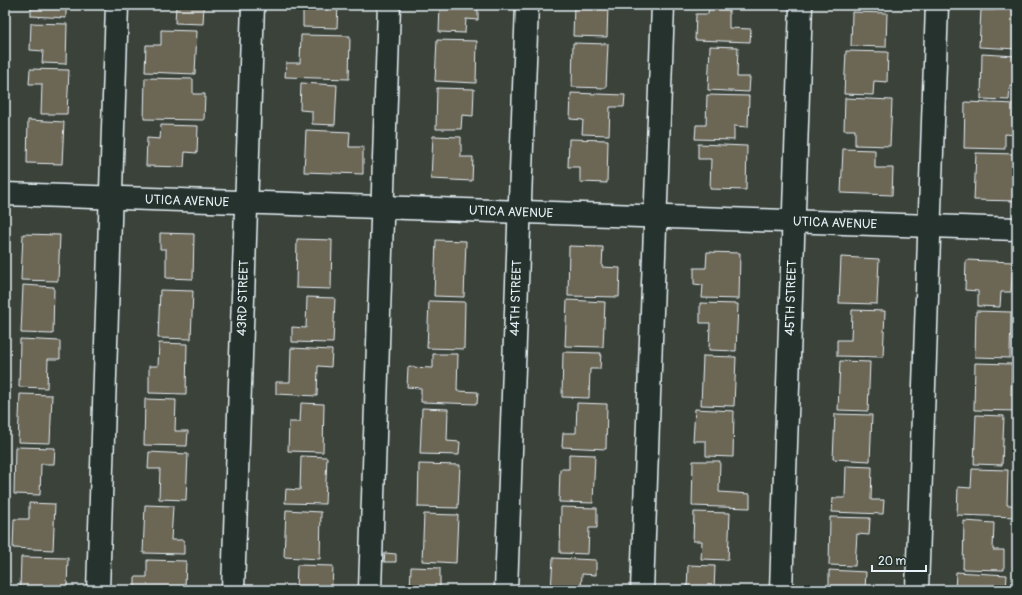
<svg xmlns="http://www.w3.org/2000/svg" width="1022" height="595" font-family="Pangolin,sans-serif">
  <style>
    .building { fill: #6c6654; stroke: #e8f1f8 }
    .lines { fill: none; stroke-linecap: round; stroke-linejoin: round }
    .minor-casing { stroke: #e8f1f8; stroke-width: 25 }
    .minor { stroke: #26332d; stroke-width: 22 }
    .labels { text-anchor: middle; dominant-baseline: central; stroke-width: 3; stroke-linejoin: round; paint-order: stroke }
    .street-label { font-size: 13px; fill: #e8f1f8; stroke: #26332d }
  </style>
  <rect width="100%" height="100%" fill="#3b4239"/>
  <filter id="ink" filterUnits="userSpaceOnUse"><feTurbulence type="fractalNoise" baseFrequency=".025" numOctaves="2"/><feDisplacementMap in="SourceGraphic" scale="8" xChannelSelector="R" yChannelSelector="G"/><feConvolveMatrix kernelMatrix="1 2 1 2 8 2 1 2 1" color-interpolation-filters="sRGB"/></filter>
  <g filter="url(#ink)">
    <!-- building -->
    <g class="building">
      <path d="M31,5H66V18L31,16Z"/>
      <path d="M176,5H204L203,24L175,23Z"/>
      <path d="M303,5H338L337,28L303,27Z"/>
      <path d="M440,5H478V20L466,19L465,33L439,32Z"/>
      <path d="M574,5H608L607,37L573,36Z"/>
      <path d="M709,5H729V28L751,29L750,42L695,40L696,14H708Z"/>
      <path d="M995,5H1017V49L979,47L981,10H995Z"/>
      <path d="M852,12L887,13L886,47L851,46Z"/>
      <path d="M31,23L67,24L66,64L42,63L43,51L30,50Z"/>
      <path d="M161,30L197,31L195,74L145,72L146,45H161Z"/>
      <path d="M301,35L350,36L349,79L285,77L286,63H300Z"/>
      <path d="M437,40L477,41L476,83L435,81Z"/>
      <path d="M573,43L608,44L606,88L572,87Z"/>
      <path d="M710,46L738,47L737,77H750L749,92L708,90Z"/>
      <path d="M846,51L888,52L887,82L874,81L873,95L844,94Z"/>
      <path d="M982,54L1017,56V86H1010L1009,100L981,99Z"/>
      <path d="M30,69L69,70L67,114H41L42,84H29Z"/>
      <path d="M145,78L193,79V94H205L204,120L144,119Z"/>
      <path d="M301,83L337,85L335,125L312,124V111L300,110Z"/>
      <path d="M437,88L474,89L473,116L462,115L461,129H436Z"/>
      <path d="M571,93L625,95L624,107H610L609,135L582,134L583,120L570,119Z"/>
      <path d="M707,95L749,96L748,127L734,126V140L695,139L696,125H706Z"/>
      <path d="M845,98L892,100L890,146L855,145V130H844Z"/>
      <path d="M965,102L1017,104V135L1005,134V149L964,148Z"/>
      <path d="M28,120L64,122L62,164L27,163Z"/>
      <path d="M161,125L198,126L197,153L185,152L184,167L146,166L147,138L160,139Z"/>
      <path d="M306,130L350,132L349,147H363V174L304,172Z"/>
      <path d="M433,136L461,137V157H473L472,181L431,179Z"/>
      <path d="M569,139L608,140L607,183L580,182V167H568Z"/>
      <path d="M698,144L747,146L746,190L710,189L711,159H698Z"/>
      <path d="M843,149L875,150V168H893L892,195L841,193Z"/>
      <path d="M976,153L1017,154V201L974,200Z"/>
      <path d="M160,233L194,234L193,279L166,278V249H160Z"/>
      <path d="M23,234L60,235L58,281L21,280Z"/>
      <path d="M297,239L332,240L331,289L296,288Z"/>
      <path d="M436,240L466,241L464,297L434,296Z"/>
      <path d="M569,246L603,247L602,267L620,268L619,297L568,296Z"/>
      <path d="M707,252L740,253L739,299L702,298L703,285L694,284V268H706Z"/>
      <path d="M841,257L879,259L877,304L839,303Z"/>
      <path d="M966,260L1013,262L1011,292H1001L1000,307L978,306V291L965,290Z"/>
      <path d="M23,285L54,287L53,334L21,333Z"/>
      <path d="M160,290L193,291L191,339L158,338Z"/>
      <path d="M307,297L335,298L333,343L292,342V327L306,328Z"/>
      <path d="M567,300L605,302L603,347L565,346Z"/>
      <path d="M429,301L465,302L464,349L427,348Z"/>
      <path d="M700,303L738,304L736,351L709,350L710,323H700Z"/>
      <path d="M852,310L885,311L883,357L837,356V340H851Z"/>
      <path d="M976,311L1011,312L1010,358L975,357Z"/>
      <path d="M20,339L60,341V359H48L47,388L19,387Z"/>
      <path d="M159,343L187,344L186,394L149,393V366H158Z"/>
      <path d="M291,348L332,350L331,367L318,366L317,396L276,394V382H290Z"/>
      <path d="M563,352L601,353L600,369H590L589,398L562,397Z"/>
      <path d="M433,354H458L457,391L478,392L477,404L421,402V388L407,387L408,367L433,368Z"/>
      <path d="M703,356L736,357L734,406L701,405Z"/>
      <path d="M840,361L870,362L868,411L838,410Z"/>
      <path d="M975,363L1012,364L1011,395H1017V411L974,410Z"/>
      <path d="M20,394L52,395L50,443L18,442Z"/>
      <path d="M145,399L176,400L175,431H188L187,446L144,445Z"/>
      <path d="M301,403L324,404L323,452L288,451L289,422H300Z"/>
      <path d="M577,403L607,404L606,449L562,447L563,433H576Z"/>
      <path d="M422,408L448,409L447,441L460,442L459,455L420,454Z"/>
      <path d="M695,409L734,411L733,457L706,456V441H693Z"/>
      <path d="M835,414L872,415L870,461L833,459Z"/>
      <path d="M976,415L1004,416L1002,465L974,464Z"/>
      <path d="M15,447L55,448L54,464H41L40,495L14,494Z"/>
      <path d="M149,452L188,454L186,500L159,499L160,469H148Z"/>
      <path d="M569,454L595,455L593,503L559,502L560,469H569Z"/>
      <path d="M301,456L327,457L325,504L285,503L286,489L300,490Z"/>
      <path d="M693,461H720L719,492L750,494V508L692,506Z"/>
      <path d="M419,464L460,465L458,508L418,507Z"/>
      <path d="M846,466L872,467L871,500H884L883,514L832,512L833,498H845Z"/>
      <path d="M972,469L1008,470L1007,505H1017V517L957,515L958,487L971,488Z"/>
      <path d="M29,503L55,504L53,550L13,548L14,519H29Z"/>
      <path d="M145,505L173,506L171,540H184V554L143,553Z"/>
      <path d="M561,507L597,508V528H589L588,554L560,553Z"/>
      <path d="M286,510L321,512L320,559L284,557Z"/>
      <path d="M694,512L730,513L728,560L701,559L702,541H693Z"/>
      <path d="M424,514L458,515L456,563L422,561Z"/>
      <path d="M830,517L870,518L869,535L857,534L855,566L829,565Z"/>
      <path d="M964,521L994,523L993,550H1004V570L963,569Z"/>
      <path d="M385,553L396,554V562H384Z"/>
      <path d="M21,557L68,558L67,589L55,588L54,590H20Z"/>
      <path d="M553,558L596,560V575L582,574L581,590H551Z"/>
      <path d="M147,560L186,561L185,590H135V577H147Z"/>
      <path d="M297,565L333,566L332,590H296Z"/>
      <path d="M688,565L715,566L714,590H687Z"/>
      <path d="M411,567L440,568V590H410Z"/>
      <path d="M829,570L866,572L865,590H829Z"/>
      <path d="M956,572L1007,575L1006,590H955Z"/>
    </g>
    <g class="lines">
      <!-- minor casing -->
      <g class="minor-casing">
        <g id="minor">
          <path d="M5,194L1017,229"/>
          <path d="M98,590L117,5"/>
          <path d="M233,590L253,5"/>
          <path d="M370,590L389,5"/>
          <path d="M506,590L527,5"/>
          <path d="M642,590L663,5"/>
          <path d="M781,590L801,5"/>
          <path d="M917,590L937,5"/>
        </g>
      </g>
      <!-- minor -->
      <use href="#minor" class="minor"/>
    </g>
  </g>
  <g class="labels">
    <!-- street labels -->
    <g class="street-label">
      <text transform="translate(187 201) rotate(2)">UTICA AVENUE</text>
      <text transform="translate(511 212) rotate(2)">UTICA AVENUE</text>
      <text transform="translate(835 223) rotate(2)">UTICA AVENUE</text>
      <text transform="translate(243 298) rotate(-88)">43RD STREET</text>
      <text transform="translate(516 298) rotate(-88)">44TH STREET</text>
      <text transform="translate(791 298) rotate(-88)">45TH STREET</text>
    </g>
  </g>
  <!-- margin -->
  <rect width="1022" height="595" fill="none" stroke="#26332d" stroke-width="20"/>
  <rect x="10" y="10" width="1002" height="575" fill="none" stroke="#e8f1f8" stroke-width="1.5" filter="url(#ink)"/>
  <!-- scale -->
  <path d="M872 565v6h54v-6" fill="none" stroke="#e8f1f8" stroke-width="2"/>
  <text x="878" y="565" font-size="12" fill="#e8f1f8" stroke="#26332d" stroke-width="3" paint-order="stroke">20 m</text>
</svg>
